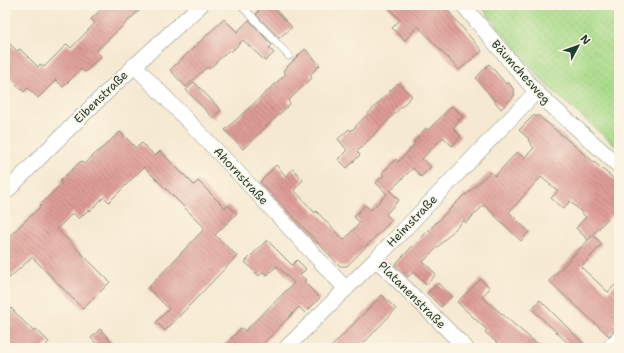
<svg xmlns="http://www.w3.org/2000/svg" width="624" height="353" font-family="'Shantell Sans',sans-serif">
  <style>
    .park { fill: url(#park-dots); stroke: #648c5e }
    .building { fill: url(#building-back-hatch) }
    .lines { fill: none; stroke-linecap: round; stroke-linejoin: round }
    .lane-casing { stroke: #8a9382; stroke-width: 8 }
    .street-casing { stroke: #8a9382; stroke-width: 16 }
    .lane { stroke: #fff; stroke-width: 7 }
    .street { stroke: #fff; stroke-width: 15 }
    .labels { text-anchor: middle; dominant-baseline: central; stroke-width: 3.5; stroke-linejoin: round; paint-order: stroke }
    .street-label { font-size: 12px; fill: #1f3d34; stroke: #fcf5e5 }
  </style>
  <defs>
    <pattern id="park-dots" width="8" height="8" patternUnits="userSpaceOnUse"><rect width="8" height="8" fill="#a9da89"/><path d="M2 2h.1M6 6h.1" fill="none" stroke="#91bc77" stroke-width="1.8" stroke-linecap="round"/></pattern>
    <pattern id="building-back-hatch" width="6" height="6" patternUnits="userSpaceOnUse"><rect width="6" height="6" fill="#de9c95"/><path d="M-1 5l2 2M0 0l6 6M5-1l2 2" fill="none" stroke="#b3807a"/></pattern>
  </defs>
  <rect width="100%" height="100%" fill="#fcf5e5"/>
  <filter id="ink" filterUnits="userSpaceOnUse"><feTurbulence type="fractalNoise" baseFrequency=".025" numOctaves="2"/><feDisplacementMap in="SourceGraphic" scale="8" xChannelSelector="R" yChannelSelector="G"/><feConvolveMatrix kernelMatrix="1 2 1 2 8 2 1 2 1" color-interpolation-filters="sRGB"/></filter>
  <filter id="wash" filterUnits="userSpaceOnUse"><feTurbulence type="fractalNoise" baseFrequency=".012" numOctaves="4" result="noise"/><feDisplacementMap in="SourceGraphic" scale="16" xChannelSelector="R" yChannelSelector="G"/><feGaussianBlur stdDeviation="0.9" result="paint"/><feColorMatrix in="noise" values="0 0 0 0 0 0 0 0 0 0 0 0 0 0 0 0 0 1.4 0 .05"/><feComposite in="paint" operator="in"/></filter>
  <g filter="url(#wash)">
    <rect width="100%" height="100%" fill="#f6e9d1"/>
    <!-- park -->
    <path class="park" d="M480,5H619V149L545,84Z"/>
    <g id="blocks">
      <!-- building -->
      <g class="building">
        <path d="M106,5H145L96,51L101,56L85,72L81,69L63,87L56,80L38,98L28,88L24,92L5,73V39L17,51L20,49L38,67L40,64L44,67L67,44L71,48L95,23L91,19Z"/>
        <path d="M253,5H271L292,27L279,38L256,14L259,11Z"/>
        <path d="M386,5H443L482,51L459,70L418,26L405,40L392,28L400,20Z"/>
        <path d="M224,19L237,32L249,20L272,45L269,48L274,53L265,61L243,40L231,52L229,50L210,68H206L186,87L170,70Z"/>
        <path d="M305,49L320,65L310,75L312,78L288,101L290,104L243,149L225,130L286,74L283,71Z"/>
        <path d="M489,64L506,84L508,82L514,90V96L501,109L476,78Z"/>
        <path d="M194,82L221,110L213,118L186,90Z"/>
        <path d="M398,83L412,96L357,152L360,155L347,168L338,159L347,150L338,139L349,129L351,131Z"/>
        <path d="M452,106L463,116L453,128L461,136L452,146L443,137L422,159L431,167L421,177L413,168L390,191L399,200L386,214L392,220L347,266H340L260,182L276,165L286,176L293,169L303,180L294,190L315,213L316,211L344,240L360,223L354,217L365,205L371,210L387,194L376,183L384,175L382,173L396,159L398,162L415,144L413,142L426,128L428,130Z"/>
        <path d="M533,116H539L619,183V222L611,215L588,240L576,228L586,217L570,201L563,209L551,198L558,191L541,177L509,212L529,232L521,241L484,205L466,223L464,220L423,262L436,274L426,285L413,272L408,277L395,265L401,258L465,194L466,195L490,172L495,176L517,152L524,158L534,148L528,140L529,139L519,130Z"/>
        <path d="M120,132L136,148L142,143L155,156L160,151L194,185L198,181L225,208L228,205L237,213L215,235L237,256L165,331L156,322L169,309L148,288L205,228L144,167L109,202L104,197L90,211L88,210L79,219L73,213L57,229L110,282L83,309L32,257L5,282V240L41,206L40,205L62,183L60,181L81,161L84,164Z"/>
        <path d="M593,235L602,244L581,267L608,292L619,281V318L614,324L618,327L609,336L549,281Z"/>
        <path d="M267,240L292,265L297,260L306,269L300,275L306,280L304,282L320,298L305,313L299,307L260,347L257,343L252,348H222L241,328L245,331L294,283L277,266L267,275L263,272L259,276L245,262Z"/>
        <path d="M481,279L490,288L482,297L542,348H503L485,332L487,330L457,302Z"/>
        <path d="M438,283L452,296L441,307L427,293Z"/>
        <path d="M382,295L396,309L359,348H330Z"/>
        <path d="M540,300L588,348H573L532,309Z"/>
        <path d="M11,308L33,331L36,329L49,342L43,348H13L5,339V314Z"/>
        <path d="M100,329L117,348H101L91,338Z"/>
      </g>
    </g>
  </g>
  <g filter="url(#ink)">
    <use href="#blocks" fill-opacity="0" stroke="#8a9382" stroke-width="1"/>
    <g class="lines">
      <!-- lane casing -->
      <g class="lane-casing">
        <g id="lane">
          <path d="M241,5L289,56"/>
          <path d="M604,348L619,332"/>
        </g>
      </g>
      <!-- street casing -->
      <g class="street-casing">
        <g id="street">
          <path d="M463,5L536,92L619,166"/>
          <path d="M134,65L242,177L346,289"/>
          <path d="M5,193C68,128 133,66 201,5"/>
          <path d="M376,259L466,348"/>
          <path d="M286,348L376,259L536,92"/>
        </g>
      </g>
      <!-- lane -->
      <use href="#lane" class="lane"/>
      <!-- street -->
      <use href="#street" class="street"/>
    </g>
  </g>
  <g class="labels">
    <!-- street labels -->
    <g class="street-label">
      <text transform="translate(521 72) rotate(48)">Bäumchesweg</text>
      <text transform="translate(101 97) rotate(-44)">Eibenstraße</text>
      <text transform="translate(241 176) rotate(47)">Ahornstraße</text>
      <text transform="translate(412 221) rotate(-46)">Heimstraße</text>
      <text transform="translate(412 295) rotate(45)">Platanenstraße</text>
    </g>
  </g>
  <!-- margin -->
  <rect width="624" height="353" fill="none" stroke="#fcf5e5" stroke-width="20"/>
  <!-- north arrow -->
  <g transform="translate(578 46) rotate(49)" stroke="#fcf5e5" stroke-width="3" paint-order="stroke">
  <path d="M0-3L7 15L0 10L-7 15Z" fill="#1f3d34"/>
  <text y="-6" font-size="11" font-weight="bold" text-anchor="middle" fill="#1f3d34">N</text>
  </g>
</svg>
